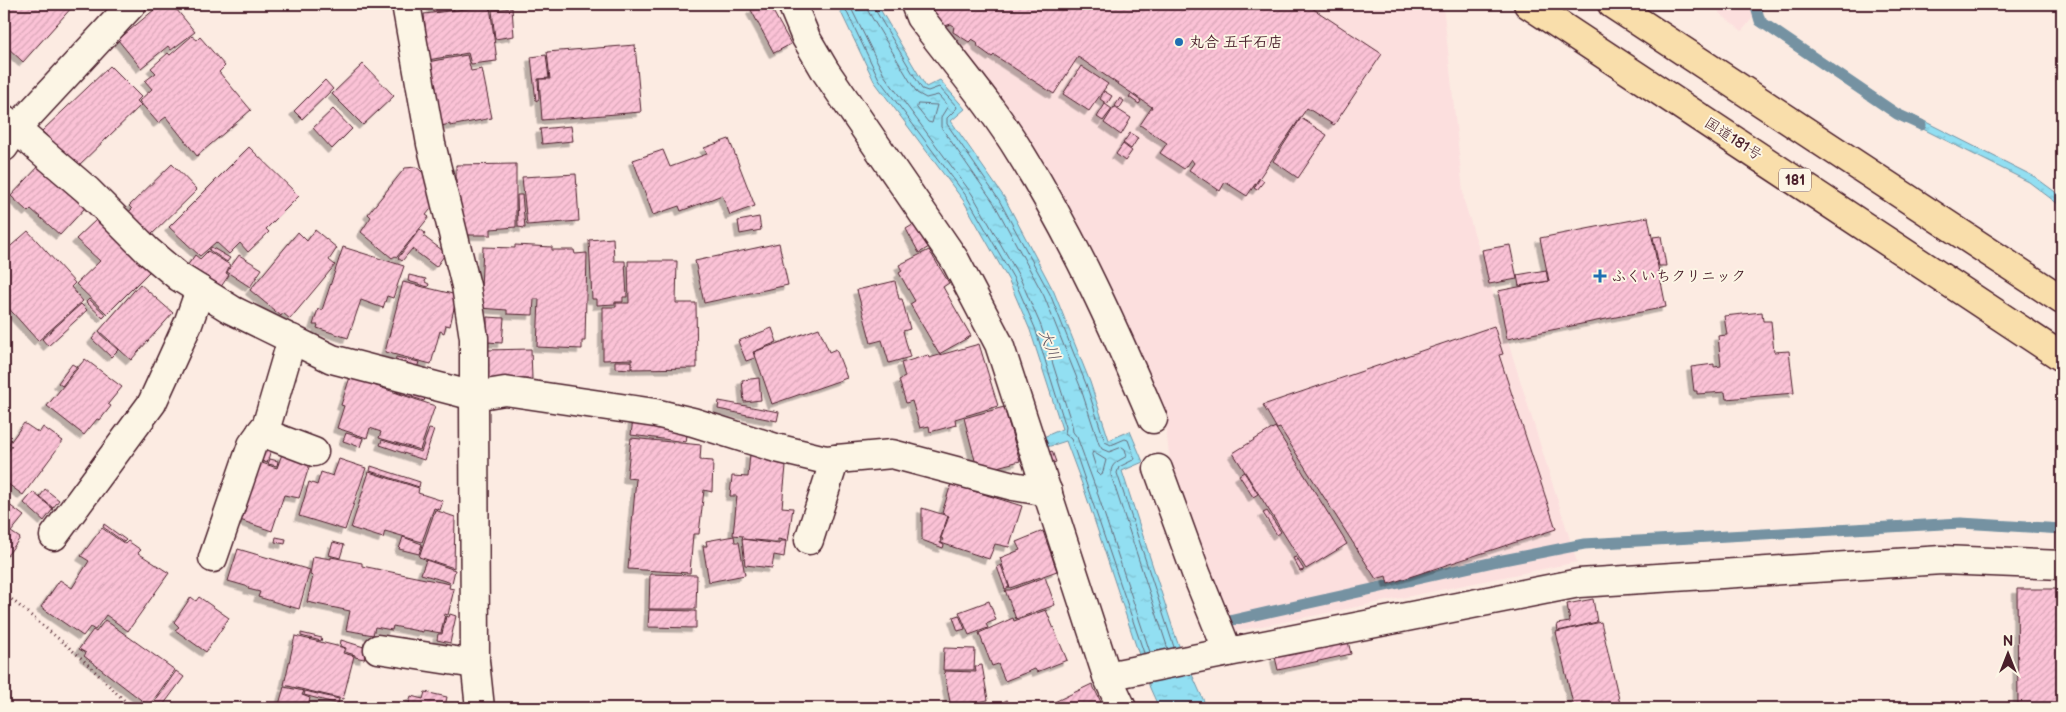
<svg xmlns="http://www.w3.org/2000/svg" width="2066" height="712" font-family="'Balsamiq Sans','Klee One',sans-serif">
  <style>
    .built { fill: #fcdfde }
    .water { fill: url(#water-ripples); stroke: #7592a2 }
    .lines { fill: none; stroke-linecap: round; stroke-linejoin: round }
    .shore { stroke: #676c7b; stroke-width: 1 }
    .stream { stroke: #7592a2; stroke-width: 11 }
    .building { fill: url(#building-hatch); stroke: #4a1f2b; filter: url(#shadow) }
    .minor-casing { stroke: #4a1f2b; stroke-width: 31 }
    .highway-casing { stroke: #4a1f2b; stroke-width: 31 }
    .path { stroke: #4a1f2b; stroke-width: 3; stroke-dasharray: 1 4; stroke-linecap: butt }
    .minor { stroke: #fcf5e5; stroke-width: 28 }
    .highway { stroke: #f9deab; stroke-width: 28 }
    .poi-dot { fill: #1f6fb2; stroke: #fcf5e5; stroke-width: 2 }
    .labels { text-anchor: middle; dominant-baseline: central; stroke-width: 4; stroke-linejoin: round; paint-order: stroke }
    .shield { fill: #fcf5e5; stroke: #7f5f63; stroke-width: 1 }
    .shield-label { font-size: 14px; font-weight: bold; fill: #4a1f2b }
    .poi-label { font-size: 15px; font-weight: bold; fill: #4a1f2b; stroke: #fcf5e5; text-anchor: start }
    .street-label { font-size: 15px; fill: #4a1f2b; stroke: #fcf5e5 }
    .water-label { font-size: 16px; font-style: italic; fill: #5c4f5d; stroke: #fcf5e5 }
  </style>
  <defs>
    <pattern id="water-ripples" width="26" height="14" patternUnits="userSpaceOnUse" patternTransform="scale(1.25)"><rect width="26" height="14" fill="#92dff2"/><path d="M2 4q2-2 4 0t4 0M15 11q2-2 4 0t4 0" fill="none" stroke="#7fbfd0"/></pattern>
    <pattern id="building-hatch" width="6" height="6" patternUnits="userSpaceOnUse" patternTransform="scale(1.25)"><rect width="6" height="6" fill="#fbc2d6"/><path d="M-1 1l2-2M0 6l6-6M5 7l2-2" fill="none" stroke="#d9a6b8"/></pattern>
    <filter id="shadow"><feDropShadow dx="-4.5" dy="4.5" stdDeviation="0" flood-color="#0004"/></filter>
  </defs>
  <rect width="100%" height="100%" fill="#fcebe2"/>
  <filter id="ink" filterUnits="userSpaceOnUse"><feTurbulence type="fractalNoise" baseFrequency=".02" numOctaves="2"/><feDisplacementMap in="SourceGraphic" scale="10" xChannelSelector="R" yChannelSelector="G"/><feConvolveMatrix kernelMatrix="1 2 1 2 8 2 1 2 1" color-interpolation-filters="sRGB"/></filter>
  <g filter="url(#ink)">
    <!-- built -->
    <g class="built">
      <path d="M922,4H1443L1464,201L1577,562L1228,633L1170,465L1165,417Z"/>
      <path d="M1713,4H1752L1754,16L1742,31L1719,13L1720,8Z"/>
    </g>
    <!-- water -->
    <g class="water">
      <path d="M837,4H877L926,87L940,80L965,109L951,121L1004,197L1054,292L1090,382L1109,440L1130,431L1143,462L1122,471L1177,641L1207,708H1159L1150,688L1085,492L1066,441L1044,448L1041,438L1062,429L1030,330L1009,281L963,200L874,81Z"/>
      <path d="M1912,115L2035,177L2062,197V207L2029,182L1909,122L1907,118Z"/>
    </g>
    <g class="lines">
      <!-- shore -->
      <g class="shore">
        <path d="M843,4L879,79L967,197L1014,279L1035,328L1066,427L1065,434L1071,439L1144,653"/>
        <path d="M849,4L884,75L972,194L1019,276L1041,326L1072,425L1073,432L1077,437L1096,489L1150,652"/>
        <path d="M867,4L868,11L917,93L926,98L938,95L948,106L941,117V127L994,203L1044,296L1080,386L1099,444L1102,449L1109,452L1122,447L1125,449L1127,456C1119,461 1110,463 1111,475L1168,649"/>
        <path d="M873,4L874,8L922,89L928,91L939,87L957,107L956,109L947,118V124L999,200L1050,294L1086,384L1105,442L1111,445L1125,439L1128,440L1135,459L1119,467L1117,473L1174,647"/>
        <path d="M918,104L937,105L932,123L928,122L917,108Z"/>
        <path d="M1093,452L1106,460L1102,475L1098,474L1092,455Z"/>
      </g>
      <!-- stream -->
      <g class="stream">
        <path d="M1755,4L1760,21L1897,114L1921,125"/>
        <path d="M1233,620L1498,561L1584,544L1961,523L2062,529"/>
      </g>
    </g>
    <!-- building -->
    <g class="building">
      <path d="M4,4H71L73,6L23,62L4,44Z"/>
      <path d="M161,4H172L195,32L171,50L168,46L141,68L118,40Z"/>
      <path d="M432,4H453L454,10L433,12Z"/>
      <path d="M762,4H769L791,44L774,53L751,10Z"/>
      <path d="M931,4H1306L1382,54L1334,125L1307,108L1247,196L1225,182L1220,191L1189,170L1194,163L1191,159L1184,169L1160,153L1167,143L1140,125L1152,107L1078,57L1054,94L994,55L992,57L978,47L977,42L972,39L969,42L953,32L954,26L951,24L945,26L926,12Z"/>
      <path d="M490,6L497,61L471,64L468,53L428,60L424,14Z"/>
      <path d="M512,8L514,36L495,39L492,10Z"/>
      <path d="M192,36L197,40L200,37L225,66L219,72L251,110L197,156L166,117L158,123L139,101L152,89L145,81L156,73L151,68L168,53L170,55Z"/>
      <path d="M635,45L641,112L542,120L539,79H550L547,52Z"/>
      <path d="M467,55L471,71L482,69L492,118L450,126V124L441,126L427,62Z"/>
      <path d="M546,55L549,78L538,79L539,99L536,101L531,57Z"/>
      <path d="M363,64L394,96L363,125L332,94Z"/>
      <path d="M110,66L141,97L137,101L141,105L77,167L42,131Z"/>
      <path d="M1081,66L1108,84L1089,111L1063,94Z"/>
      <path d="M325,80L333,89L302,119L294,111Z"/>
      <path d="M1104,91L1112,96L1107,104L1100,99Z"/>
      <path d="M1131,94L1141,101L1139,104L1129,97Z"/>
      <path d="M1120,98L1124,101L1119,109L1115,106Z"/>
      <path d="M1105,104L1112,109L1103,121L1097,117Z"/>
      <path d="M1114,107L1131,118L1121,135L1104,123Z"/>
      <path d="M333,109L352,129L332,149L313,128Z"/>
      <path d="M1301,118L1327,135L1298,178L1273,161Z"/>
      <path d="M571,126L573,141L542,144L540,129Z"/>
      <path d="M1130,133L1138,138L1131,149L1123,143Z"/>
      <path d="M729,139L755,206L730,215L722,195L681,211L679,206L653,215L633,160L663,150L670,167L707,154L704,148Z"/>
      <path d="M1123,144L1132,151L1125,161L1116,154Z"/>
      <path d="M249,147L299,196L266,229L269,232L248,252L240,243L229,254L216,242L200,256L169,227Z"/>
      <path d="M172,164L197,190L147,239L124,216L132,209L129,206Z"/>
      <path d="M516,164V227L491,229V235H465L456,205V165Z"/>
      <path d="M40,165L85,208L60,235L31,209L28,212L11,196Z"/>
      <path d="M416,167L425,174L434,205L426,215L429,217L397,257L395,256L392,258L361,232L371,217L368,214L405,168Z"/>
      <path d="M576,174L579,221L527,225L522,177Z"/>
      <path d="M1260,178L1264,181L1257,190L1254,188Z"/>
      <path d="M517,195H522L525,228L518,227Z"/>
      <path d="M759,217L761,230L740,234L738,221Z"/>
      <path d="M1648,217L1666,307L1507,339L1498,291L1549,281L1540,238Z"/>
      <path d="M97,219L151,270L107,314L76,284L100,261L76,239Z"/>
      <path d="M916,223L929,247L919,253L906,229Z"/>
      <path d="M420,229L425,233L423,236L446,253L436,267L412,249L402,261L398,258Z"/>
      <path d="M315,230L337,248L329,260L335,265L290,319L283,313L281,316L250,290L298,232L307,241Z"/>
      <path d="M28,231L75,283L71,287L83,301L38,341L4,303V252Z"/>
      <path d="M1661,236L1666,266H1659L1653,237Z"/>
      <path d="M613,238L614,261H625L627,297H623V302H615V304L597,305V299H592L589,240Z"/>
      <path d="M779,243L788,285L704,303L695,261Z"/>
      <path d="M515,245L552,247V250H574L575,254L587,253L585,341H582V349L537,347L539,299H534L533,315L507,314V310L480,308L483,247L515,248Z"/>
      <path d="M1510,245L1517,279L1489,284L1482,250Z"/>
      <path d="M211,247L230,258L227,262L209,250Z"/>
      <path d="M343,247L404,266L393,298L387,296L383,308L361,300L348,338L317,328L318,325H313L318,309L322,310Z"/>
      <path d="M929,250L949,283L943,287L971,336L939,354L910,304L915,301L899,273L902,271L899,265Z"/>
      <path d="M208,251L230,265L226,273L229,275L218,291L185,269L195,255L200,259Z"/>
      <path d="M239,255L262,269L250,287L227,272Z"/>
      <path d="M628,261H677L676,303H696L697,368L632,369V359L603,360V307H616V303H629Z"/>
      <path d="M1546,270L1548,281L1519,286L1517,275Z"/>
      <path d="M409,275L426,279L425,282L429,284L428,287L408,281Z"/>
      <path d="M895,281L899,299H902L910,329L903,331L910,357L889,363L882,340L871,343L857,290Z"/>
      <path d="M403,282L457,295L450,326L446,325L444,333L440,331L431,364L385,352Z"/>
      <path d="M140,284L173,313L131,360L99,331Z"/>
      <path d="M89,299L106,315L103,318L86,302Z"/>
      <path d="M81,304L87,310L48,346L42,339Z"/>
      <path d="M1762,312L1763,321H1771L1774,352L1789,351L1794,393L1726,399L1725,392L1697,394V391H1694L1691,367L1714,364V367L1721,366L1718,336L1727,335L1724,316Z"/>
      <path d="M487,317L504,318L502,343L487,342Z"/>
      <path d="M1494,326L1503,354L1499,355L1556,529L1388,584L1386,576L1376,579L1280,428L1277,429L1263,405Z"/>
      <path d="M772,328L777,342L753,352L755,358L746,361L738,341Z"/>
      <path d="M819,328L829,352L836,349L847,378L772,404L754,352Z"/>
      <path d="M98,332L118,350L111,357L92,339Z"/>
      <path d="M979,344L998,406L955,419L956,425L930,432L929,426L920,428L912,401L906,403L899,380L905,377L901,363L928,355L929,358Z"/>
      <path d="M531,349L532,379L486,380V350Z"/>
      <path d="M396,357L419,362L417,368L395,364Z"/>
      <path d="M85,359L122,387L108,404L111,406L100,420L97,419L84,435L47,406Z"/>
      <path d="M615,361H631V369L615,368Z"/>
      <path d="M72,364L77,367L62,386L58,383Z"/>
      <path d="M350,377L435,406L420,450L379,438L381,432L370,428L367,438L337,428L344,406L341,405Z"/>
      <path d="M759,378L761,400L744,402L742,380Z"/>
      <path d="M397,388L425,398L424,401L396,392Z"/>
      <path d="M719,401L779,412L777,421L718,409Z"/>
      <path d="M1004,407L1020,461L989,469L988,465L977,468L964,418Z"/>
      <path d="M633,419L688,428L686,442L631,435Z"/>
      <path d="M24,423L39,433L43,427L63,441L23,495L4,481V458L12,446L9,444Z"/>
      <path d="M1275,427L1347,544L1306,569L1233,453Z"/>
      <path d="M429,429L434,430L424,460L380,445L382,440L421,452Z"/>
      <path d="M346,433L363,438L360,447L343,441Z"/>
      <path d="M631,438L701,445L700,460L713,461L712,492L704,490L699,534H693L690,573L628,569L636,479L627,478Z"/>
      <path d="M263,443L272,446L267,463L257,459Z"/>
      <path d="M1052,451L1056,462L1051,464L1047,453Z"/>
      <path d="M750,453L787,456L782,507L793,508L788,541L778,539V542L742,539L743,536L733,535L737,496H730L732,476L748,477Z"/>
      <path d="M282,454L310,464L299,498L284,495L272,531L237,519L256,461L277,468Z"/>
      <path d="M270,459L278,461L277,466L268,464Z"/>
      <path d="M339,459L366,468L345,530L299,516L309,482L317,485L321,472L333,476Z"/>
      <path d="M371,466L420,482L419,487L370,471Z"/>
      <path d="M369,472L419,488L418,493L443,501L440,510L434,508L422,542L385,531L383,538L351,528Z"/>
      <path d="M1244,472L1258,494L1253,497L1239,475Z"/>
      <path d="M951,484L1022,506L1009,547L995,544L989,559L941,543L943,539L941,538L949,516L942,513Z"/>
      <path d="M45,489L59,500L53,508L40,497Z"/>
      <path d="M33,492L53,509L44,521L24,503Z"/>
      <path d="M4,501L24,516L11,532L20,538L4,560Z"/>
      <path d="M922,508L948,516L940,539H941L940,543L944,545L943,548L922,540Z"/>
      <path d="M435,510L455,517L454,568L419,557Z"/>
      <path d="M1267,511L1281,532L1277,535L1263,513Z"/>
      <path d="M104,524L126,540L124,542L103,527Z"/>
      <path d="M102,528L125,544L128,541L141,550L138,553L169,573L128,631L106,615L95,630L90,627L83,636L41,607L60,580L72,588L89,561L81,556Z"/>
      <path d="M1043,531L1057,571L1010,588L1000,558L1020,550L1016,542Z"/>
      <path d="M734,536L735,542H739L745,575L709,582L703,546H707L706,541Z"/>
      <path d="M276,537L286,539L285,544L275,542Z"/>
      <path d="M403,537L422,544L419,554L399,549Z"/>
      <path d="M742,539L779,544L780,541H786L784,557L774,555L772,568L745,565Z"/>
      <path d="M333,542L344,545L340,558L329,555Z"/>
      <path d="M238,549L310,570L299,609L258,597L260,592L248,589L249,587L228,581Z"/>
      <path d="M313,556L331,559V557L362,563V566L450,584L449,588L454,589L448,615L445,614L441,633L423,630V632L393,626L392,630L375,627L373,635L346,630L350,611L307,602L313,576L310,575Z"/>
      <path d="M1296,557L1304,570L1300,571L1293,558Z"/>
      <path d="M426,560L455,570L452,583L421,574Z"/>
      <path d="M1001,565L1009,587L1005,589L997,567Z"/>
      <path d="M650,574L697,575L696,609H649Z"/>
      <path d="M1045,577L1055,605L1016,619L1005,590H1010Z"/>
      <path d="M2017,589H2062V708H2018Z"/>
      <path d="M191,597L196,601L199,597L229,618L206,652L175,630L179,627L174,622Z"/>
      <path d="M1593,599L1597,622L1558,631L1557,624L1570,622L1567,604Z"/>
      <path d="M989,601L996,620L986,624L988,628L969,635L959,612Z"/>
      <path d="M649,610L696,611V628L648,627Z"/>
      <path d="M1046,610L1067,660L1037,672L1035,669L1005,681L998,664L992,666L979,633L1013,618L1014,621Z"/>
      <path d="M450,614L456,616L450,643L437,640L438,634H442L446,616L449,617Z"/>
      <path d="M959,615L965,629L958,631L953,617Z"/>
      <path d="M105,620L175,670L149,706L84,656L86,653L79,649L93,630L96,632Z"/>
      <path d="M1601,622L1621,708H1574L1556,632Z"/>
      <path d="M301,633L322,638L321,641L301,636Z"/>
      <path d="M295,636L345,648L343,653L354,656L343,699L284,685Z"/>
      <path d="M341,640L367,648L364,659L355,657V655L345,652L346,648L340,646Z"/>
      <path d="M1348,641L1351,654L1278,670L1275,657Z"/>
      <path d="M944,648L975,649L974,670H943Z"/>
      <path d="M982,665L988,700L951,707L944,671L976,672L975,666Z"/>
      <path d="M176,671L184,677L161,708H159L153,704Z"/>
      <path d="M1092,684L1104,708H1042Z"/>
      <path d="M284,687L304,691L302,695L310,698L307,708H278Z"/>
      <path d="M305,691L339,699L338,704L304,695Z"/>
      <path d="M425,692L447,697L445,706L457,708H408L411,696L423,699Z"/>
      <path d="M1007,700L1011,708H991Z"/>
    </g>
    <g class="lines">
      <!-- minor casing -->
      <g class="minor-casing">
        <g id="minor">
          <path d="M792,4L806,38L826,72L955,260L999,344L1107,676L1122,708"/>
          <path d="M915,4L920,17C954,62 992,106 1021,154C1074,239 1114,328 1153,419"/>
          <path d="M4,119L87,190L148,251L179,277L232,310L332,359L474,396V338L466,286L431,144L406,4"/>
          <path d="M4,147L16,129L132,4"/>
          <path d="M261,432L314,452"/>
          <path d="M1158,469L1196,573L1228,652"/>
          <path d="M54,536L152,403L188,324L200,290"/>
          <path d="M809,540L835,459"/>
          <path d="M213,558L252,445L267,424L292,339"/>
          <path d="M378,649L475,664"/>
          <path d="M1107,676L1579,583L1942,560L2062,565"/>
          <path d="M480,708L475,661L474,396L505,391L655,413L693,422L776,448L826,460L892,454L1013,486L1048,492"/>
        </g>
      </g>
      <!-- highway casing -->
      <g class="highway-casing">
        <g id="highway">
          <path d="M1528,4L2062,357"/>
          <path d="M1612,4L2062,300"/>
        </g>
      </g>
      <!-- path -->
      <path class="path" d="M4,593L79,656L132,708"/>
      <!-- minor -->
      <use href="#minor" class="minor"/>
      <!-- highway -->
      <use href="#highway" class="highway"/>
    </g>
  </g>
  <!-- markers -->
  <g class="poi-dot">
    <circle cx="1179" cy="42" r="5"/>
    <path d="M1597.5 268.5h5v5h5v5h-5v5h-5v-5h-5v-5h5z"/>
  </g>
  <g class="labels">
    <!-- shield labels -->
    <rect class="shield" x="1779" y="168.5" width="32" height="23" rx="4"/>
    <g class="shield-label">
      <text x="1795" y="180">181</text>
    </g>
    <!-- poi labels -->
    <g class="poi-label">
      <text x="1189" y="42">丸合 五千石店</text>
      <text x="1611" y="276">ふくいちクリニック</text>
    </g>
    <!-- street labels -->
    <g class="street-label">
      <text transform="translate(1733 139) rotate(33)">国道181号</text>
    </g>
    <!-- water labels -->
    <g class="water-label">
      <text transform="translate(1049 345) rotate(69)">大川</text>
    </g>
  </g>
  <!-- margin -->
  <rect width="2066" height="712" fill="none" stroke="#fcf5e5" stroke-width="20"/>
  <rect x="10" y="10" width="2046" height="692" fill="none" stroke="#4a1f2b" stroke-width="2" filter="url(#ink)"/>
  <!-- north arrow -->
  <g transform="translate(2008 654)" stroke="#fcf5e5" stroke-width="4" paint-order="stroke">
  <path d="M0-4L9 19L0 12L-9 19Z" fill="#4a1f2b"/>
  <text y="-8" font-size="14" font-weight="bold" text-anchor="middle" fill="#4a1f2b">N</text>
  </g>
</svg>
